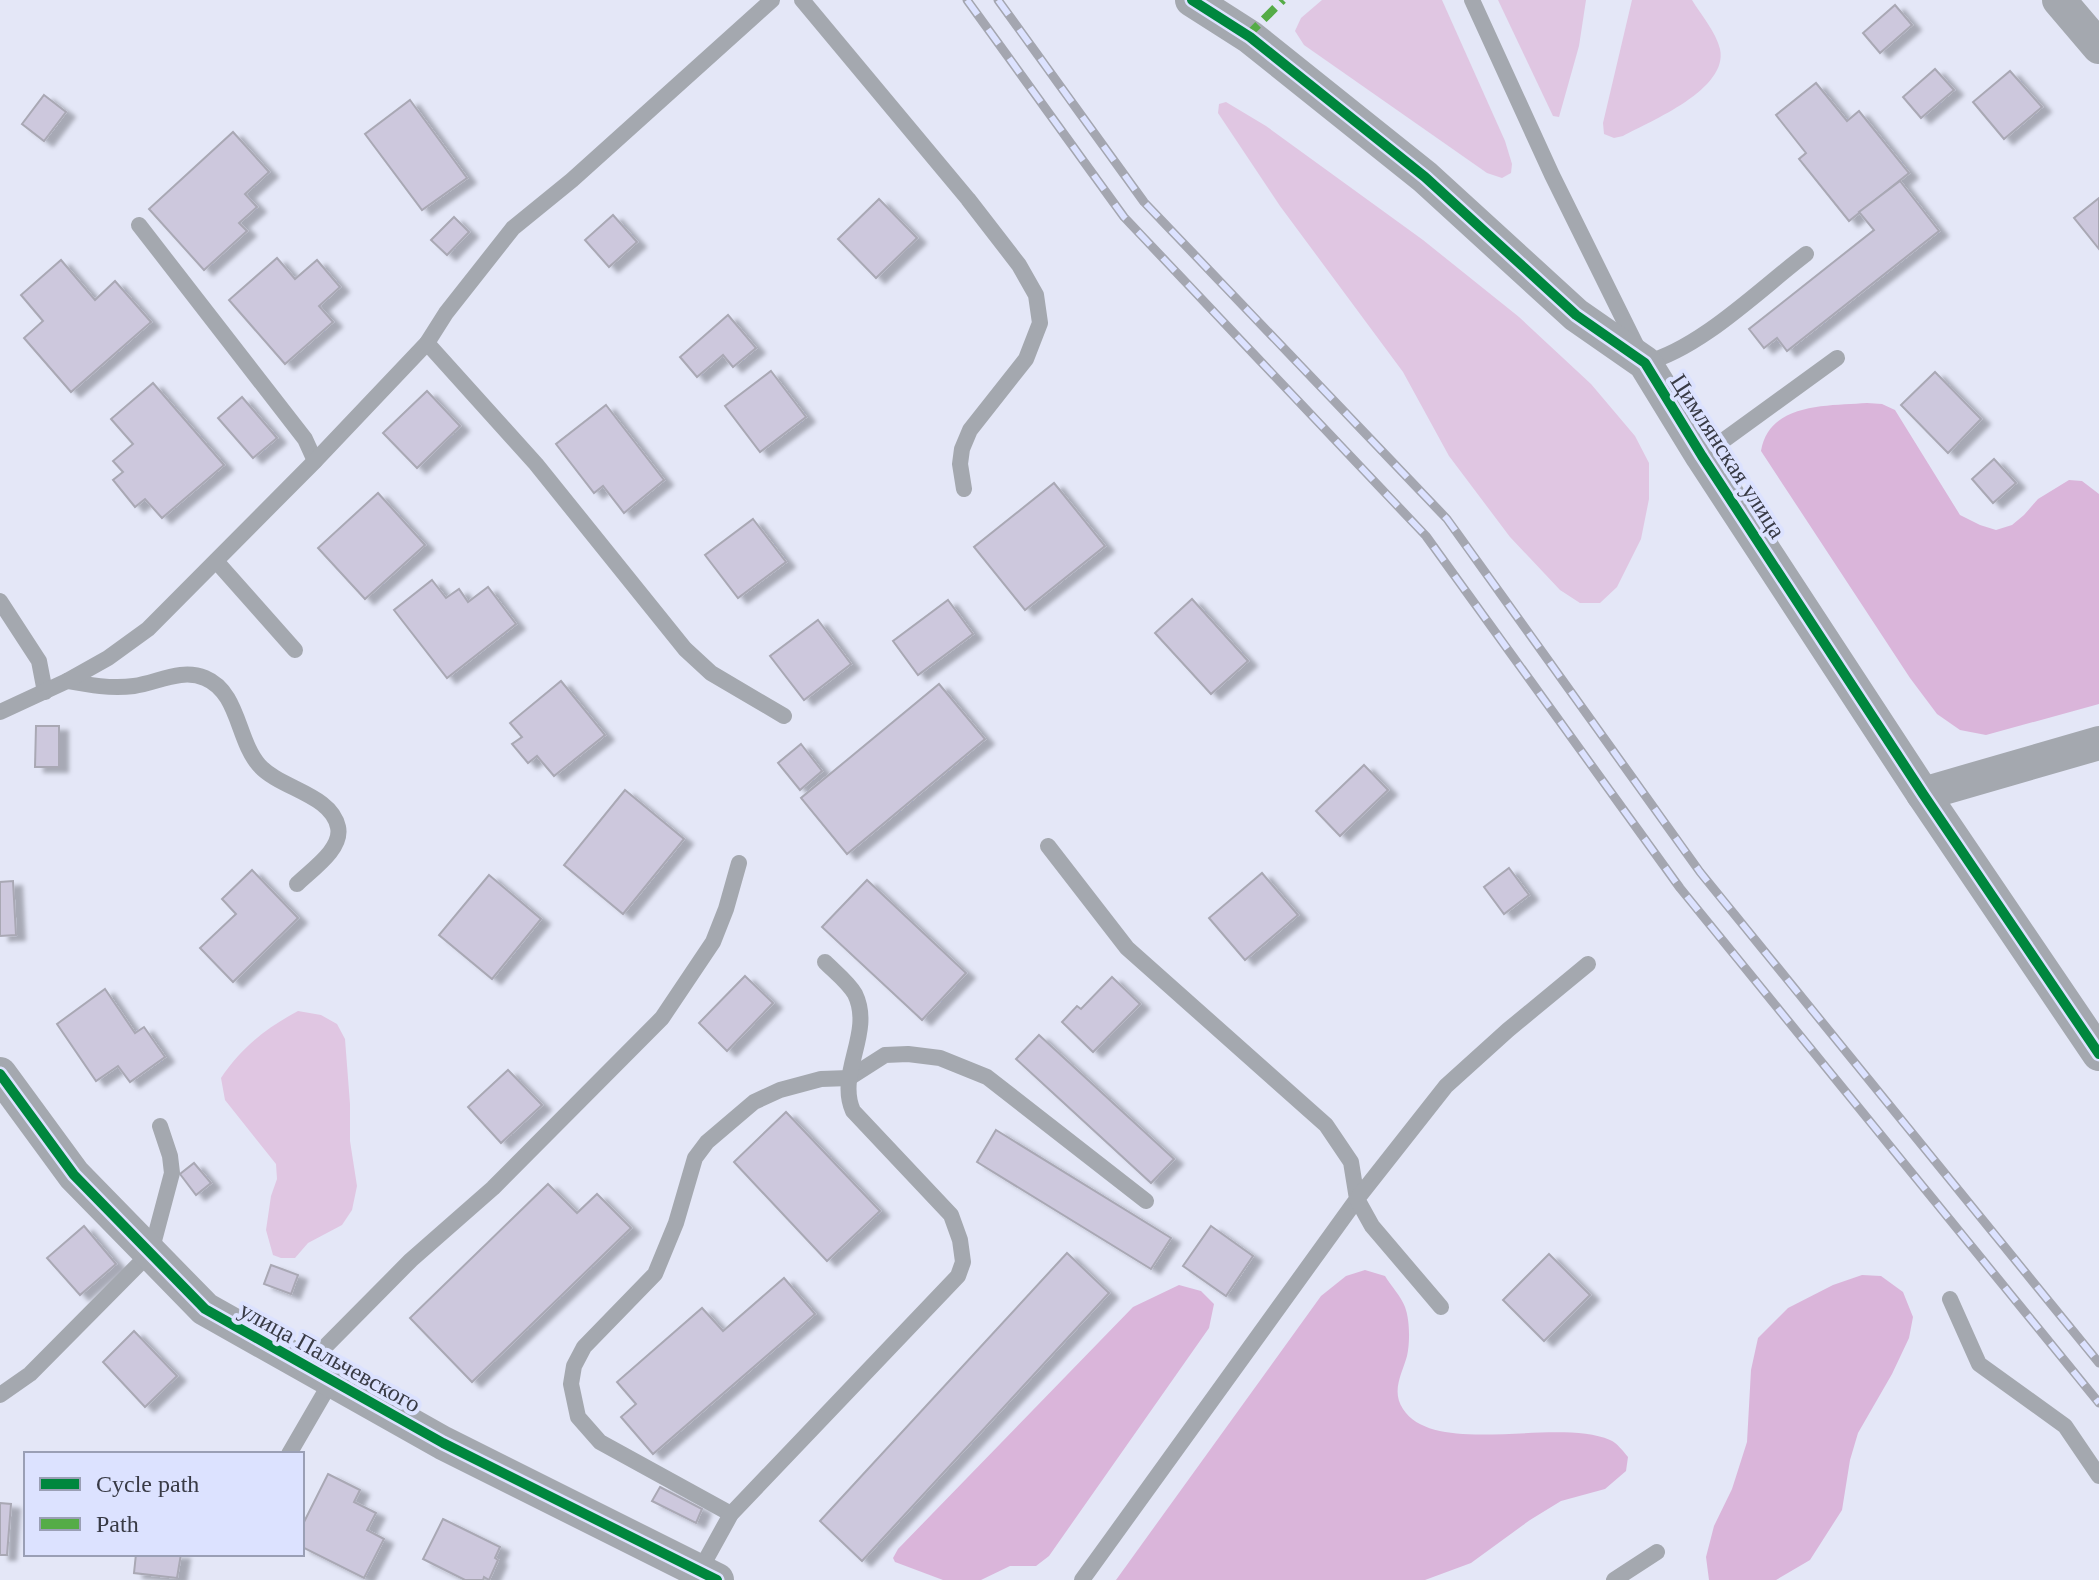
<svg xmlns="http://www.w3.org/2000/svg" width="2099" height="1580" font-family="Georgia,serif">
  <style>
    .green { fill: #e0c6e2 }
    .forest { fill: #dab5da }
    .building { fill: #cdc8dd; stroke: #a9a8b4; stroke-width: 2; filter: url(#shadow) }
    .lines { fill: none; stroke-linecap: round; stroke-linejoin: round }
    .lane { stroke: #a4a8af; stroke-width: 16 }
    .street { stroke: #a4a8af; stroke-width: 34 }
    .rail-casing { stroke: #a4a6b0; stroke-width: 9 }
    .rail { stroke: #dce2ff; stroke-width: 6; stroke-dasharray: 18; stroke-linecap: butt }
    .quiet { stroke: #55ac47; stroke-width: 8; stroke-dasharray: 16 8; stroke-linecap: butt }
    .cycleway-casing { stroke: #dce2ff; stroke-width: 15 }
    .cycleway { stroke: #00873e; stroke-width: 10 }
    .labels { text-anchor: middle; dominant-baseline: central; stroke-width: 8; stroke-linejoin: round; paint-order: stroke }
    .street-label { font-size: 24px; fill: #383a45; stroke: #dce2ff }
  </style>
  <defs>
    <filter id="shadow"><feDropShadow dx="9" dy="5" stdDeviation="2" flood-color="#0004"/></filter>
  </defs>
  <rect width="100%" height="100%" fill="#e4e7f7"/>
  <!-- green -->
  <g class="green">
    <path d="M1322,0H1442L1505,141L1512,164L1511,173L1502,178L1487,173L1304,45L1295,31L1301,18Z"/>
    <path d="M1498,0H1586L1579,46L1559,117L1553,116Z"/>
    <path d="M1632,0H1692C1701,15 1716,32 1720,49C1729,89 1651,121 1623,136L1614,138L1604,134L1603,123Z"/>
    <path d="M1226,102L1266,126L1423,240L1519,317L1591,384L1635,436L1649,463V499L1641,539L1617,587L1600,603H1580L1560,590L1510,537L1449,456L1403,372L1280,206L1218,113L1219,104Z"/>
    <path d="M298,1011L321,1015L337,1024L345,1039L350,1104V1141L357,1186L352,1210L342,1225L308,1243L295,1258H281L273,1255L266,1230L271,1196L277,1179L276,1164L225,1100L221,1078C241,1048 266,1028 298,1011Z"/>
  </g>
  <!-- forest -->
  <g class="forest">
    <path d="M1867,403L1882,404L1895,410L1960,515L1980,525L1996,530L2012,525L2024,515L2038,499L2069,480L2082,481L2099,494V704L1986,735L1960,730L1937,714L1910,678L1761,451C1769,402 1829,406 1867,403Z"/>
    <path d="M1365,1270L1385,1276C1391,1286 1401,1296 1405,1307C1410,1320 1410,1343 1407,1356C1402,1374 1391,1391 1403,1409C1435,1458 1556,1417 1610,1440C1617,1443 1623,1451 1628,1457L1626,1471L1605,1489L1561,1501L1530,1520L1471,1563L1425,1580H1116L1321,1296L1346,1276Z"/>
    <path d="M1862,1275L1881,1276L1903,1292L1913,1317L1909,1338L1892,1374L1858,1433L1850,1460L1842,1510L1810,1560L1776,1580H1709L1706,1557L1714,1526L1732,1489L1747,1442L1751,1370L1758,1338L1788,1308L1833,1285Z"/>
    <path d="M1179,1285L1201,1291L1214,1304L1209,1328L1049,1556L1036,1566H1010L981,1580H943L895,1562L893,1558L898,1549L1133,1307Z"/>
  </g>
  <!-- building -->
  <g class="building">
    <path d="M1895,5L1912,25L1880,53L1863,33Z"/>
    <path d="M1935,69L1954,90L1921,118L1903,97Z"/>
    <path d="M2010,71L2042,107L2004,139L1973,102Z"/>
    <path d="M1816,83L1847,121L1859,111L1909,173L1849,221L1799,159L1806,153L1776,115Z"/>
    <path d="M44,95L66,112L44,141L22,124Z"/>
    <path d="M410,100L467,178L422,210L365,134Z"/>
    <path d="M233,132L269,172L245,194L257,207L239,223L247,231L204,270L149,209Z"/>
    <path d="M1900,181L1939,231L1787,351L1777,338L1764,348L1749,329L1874,230L1859,212Z"/>
    <path d="M2099,198V249L2074,218Z"/>
    <path d="M879,199L917,238L876,278L838,239Z"/>
    <path d="M613,215L637,242L609,267L585,240Z"/>
    <path d="M454,217L469,232L447,255L431,240Z"/>
    <path d="M277,258L295,279L317,260L340,287L319,306L333,322L285,364L229,300Z"/>
    <path d="M61,260L95,300L115,281L151,322L71,392L24,338L43,321L21,295Z"/>
    <path d="M728,315L756,348L733,367L723,355L697,377L680,357Z"/>
    <path d="M771,371L806,417L760,452L725,406Z"/>
    <path d="M1935,372L1981,419L1948,453L1901,405Z"/>
    <path d="M153,383L224,465L162,518L145,499L135,507L113,480L123,472L113,461L133,444L111,419Z"/>
    <path d="M427,391L460,426L417,468L383,433Z"/>
    <path d="M242,397L277,438L253,458L218,418Z"/>
    <path d="M606,405L664,480L624,513L603,486L594,493L556,444Z"/>
    <path d="M1994,459L2016,483L1993,503L1972,479Z"/>
    <path d="M1054,483L1105,546L1025,610L974,547Z"/>
    <path d="M378,493L425,545L365,599L318,548Z"/>
    <path d="M753,519L786,562L738,598L705,555Z"/>
    <path d="M432,580L446,598L459,589L468,602L488,587L516,624L447,678L394,610Z"/>
    <path d="M1192,599L1248,661L1211,694L1155,633Z"/>
    <path d="M948,600L973,634L918,675L893,641Z"/>
    <path d="M818,620L851,664L804,700L770,656Z"/>
    <path d="M561,681L605,735L554,776L537,756L528,763L512,744L522,737L510,723Z"/>
    <path d="M939,684L985,739L847,854L801,798Z"/>
    <path d="M36,726H59V767H35Z"/>
    <path d="M801,744L822,771L800,790L778,763Z"/>
    <path d="M1364,765L1388,790L1340,836L1316,811Z"/>
    <path d="M625,790L684,839L623,914L564,865Z"/>
    <path d="M1509,868L1529,895L1504,914L1484,887Z"/>
    <path d="M252,870L298,918L233,982L200,948L236,914L222,899Z"/>
    <path d="M1262,873L1298,915L1245,960L1209,918Z"/>
    <path d="M489,875L541,919L492,979L439,935Z"/>
    <path d="M867,880L966,973L922,1020L822,927Z"/>
    <path d="M13,881L16,935L0,936V882Z"/>
    <path d="M745,976L773,1003L727,1051L699,1023Z"/>
    <path d="M1112,977L1140,1004L1093,1052L1062,1022L1077,1006L1081,1009Z"/>
    <path d="M105,989L135,1033L144,1027L165,1057L130,1082L118,1066L96,1081L57,1024Z"/>
    <path d="M1039,1035L1174,1159L1151,1183L1016,1059Z"/>
    <path d="M508,1070L542,1105L501,1143L468,1107Z"/>
    <path d="M786,1112L880,1211L827,1261L734,1162Z"/>
    <path d="M996,1130L1171,1238L1151,1269L977,1162Z"/>
    <path d="M194,1163L211,1183L196,1195L180,1174Z"/>
    <path d="M548,1184L577,1213L597,1194L631,1228L472,1382L410,1318Z"/>
    <path d="M84,1226L116,1264L80,1295L47,1258Z"/>
    <path d="M1211,1226L1253,1256L1226,1296L1183,1266Z"/>
    <path d="M1067,1253L1109,1293L862,1561L820,1521Z"/>
    <path d="M1549,1254L1590,1295L1544,1341L1503,1300Z"/>
    <path d="M271,1265L298,1275L291,1294L264,1284Z"/>
    <path d="M784,1278L815,1314L653,1454L621,1417L636,1404L617,1382L702,1308L723,1331Z"/>
    <path d="M134,1331L177,1376L145,1407L103,1362Z"/>
    <path d="M328,1474L360,1490L354,1502L376,1513L367,1530L384,1539L364,1578L302,1547V1526Z"/>
    <path d="M660,1487L702,1509L696,1523L652,1501Z"/>
    <path d="M0,1503L11,1504L7,1555H0Z"/>
    <path d="M443,1519L500,1547L495,1558L498,1560L489,1580L484,1577L483,1580H465L423,1559Z"/>
    <path d="M136,1554H181L177,1578L134,1573Z"/>
  </g>
  <g class="lines">
    <!-- lane -->
    <g class="lane">
      <path d="M802,0L968,199L1019,265L1036,295L1040,323L1026,359L970,430L962,449L960,464L964,489"/>
      <path d="M1472,0L1552,175L1645,363C1701,348 1759,290 1806,254"/>
      <path d="M139,225L305,439L315,461"/>
      <path d="M427,343L536,464L685,649L711,673L784,716"/>
      <path d="M1702,456L1837,358"/>
      <path d="M216,561L295,650"/>
      <path d="M0,601L39,661L45,692"/>
      <path d="M67,681C89,685 111,689 134,686C157,683 181,668 205,678C239,692 237,740 259,765C280,789 331,794 338,827C343,849 311,870 297,884"/>
      <path d="M0,712L67,681L108,658L148,629L315,461L427,343L446,313L513,228L572,180L772,0"/>
      <path d="M1048,846L1127,948L1326,1125L1351,1162L1357,1199L1082,1580"/>
      <path d="M1950,1299L1979,1364L2065,1426L2099,1476"/>
      <path d="M1441,1307L1372,1226L1357,1199L1446,1086L1508,1030L1588,964"/>
      <path d="M307,1365L411,1260L493,1188L662,1018L713,942L726,909L739,863"/>
      <path d="M0,1395L30,1374L151,1252L172,1173L170,1156L160,1126"/>
      <path d="M289,1454L332,1380"/>
      <path d="M731,1514L600,1442L578,1417L571,1384L574,1366L584,1347L655,1274L676,1223L695,1158L707,1142L754,1102L780,1090L821,1079L849,1078L885,1055L908,1054L940,1058L987,1077L1146,1201"/>
      <path d="M699,1572L731,1514L958,1276L963,1262L960,1240L951,1215L853,1111C836,1073 874,1033 855,994C848,982 835,972 825,962"/>
      <path d="M1614,1580L1657,1552"/>
    </g>
    <!-- street -->
    <g class="street">
      <path d="M1192,0L1250,37L1425,177L1576,315L1645,363L1702,456L1923,794L2099,1054"/>
      <path d="M2059,0L2099,47"/>
      <path d="M1923,794L2099,743"/>
      <path d="M0,1074L74,1175L205,1309L443,1443L717,1580"/>
    </g>
    <!-- rail casing -->
    <g class="rail-casing">
      <g id="rail">
        <path d="M967,0L1124,217L1426,536L1680,888L2099,1403"/>
        <path d="M998,0L1144,202L1447,519L1700,872L2099,1363"/>
      </g>
    </g>
    <!-- rail -->
    <use href="#rail" class="rail"/>
    <!-- quiet -->
    <path class="quiet" d="M1250,37L1249,34L1283,0"/>
    <!-- cycleway casing -->
    <g class="cycleway-casing">
      <g id="cycleway">
        <path d="M1192,0L1250,37L1425,177L1576,315L1645,363L1702,456L1923,794L2099,1054"/>
        <path d="M0,1074L74,1175L205,1309L443,1443L717,1580"/>
      </g>
    </g>
    <!-- cycleway -->
    <use href="#cycleway" class="cycleway"/>
  </g>
  <g class="labels">
    <!-- street labels -->
    <g class="street-label">
      <text transform="translate(1728 456) rotate(57)">Цимлянская улица</text>
      <text transform="translate(330 1357) rotate(29)">улица Пальчевского</text>
    </g>
  </g>
  <!-- legend -->
  <rect x="24" y="1452" width="280" height="104" fill="#dce2ff" stroke="#9a9fb5" stroke-width="2"/>
  <rect x="40" y="1478" width="40" height="12" fill="#00873e" stroke="#9a9fb5" stroke-width="2"/>
  <text x="96" y="1492" font-size="24" fill="#383a45">Cycle path</text>
  <rect x="40" y="1518" width="40" height="12" fill="#55ac47" stroke="#9a9fb5" stroke-width="2"/>
  <text x="96" y="1532" font-size="24" fill="#383a45">Path</text>
</svg>
